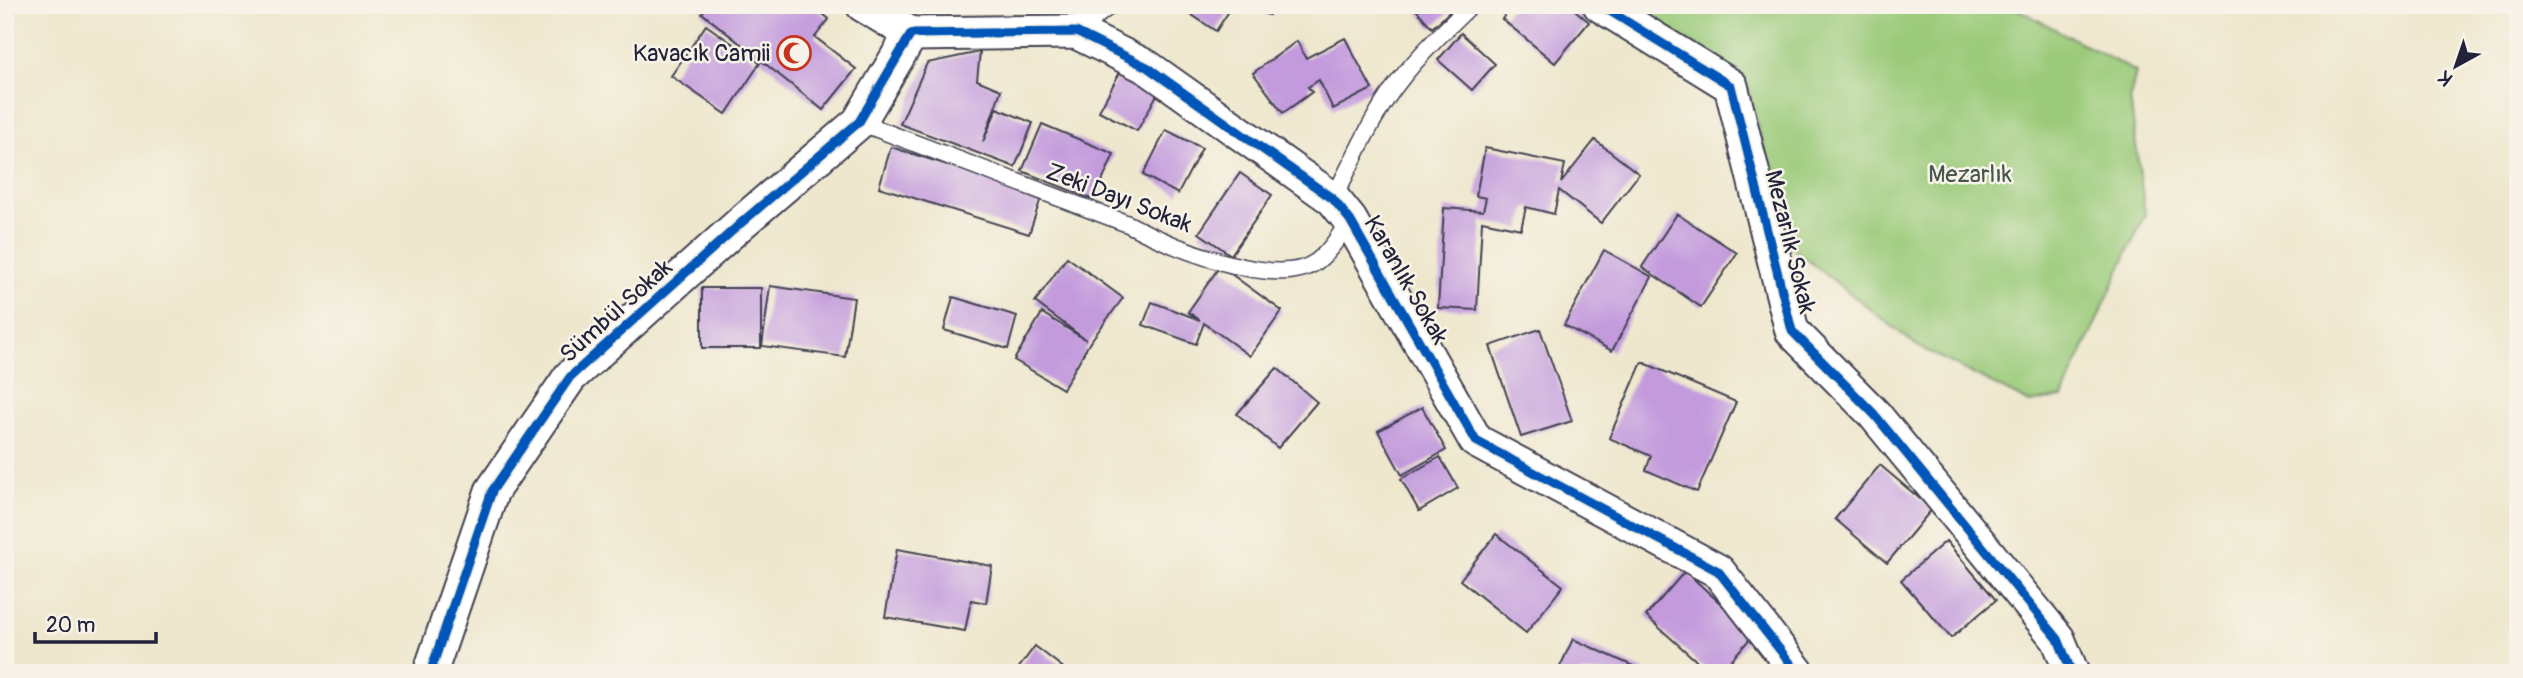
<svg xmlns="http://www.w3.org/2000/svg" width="2523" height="678" font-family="Pangolin,sans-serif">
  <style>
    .green { fill: #9bcb7a; stroke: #5e765a; stroke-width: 2 }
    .building { fill: #c39bdd }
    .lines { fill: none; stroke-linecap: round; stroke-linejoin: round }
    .lane-casing { stroke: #414051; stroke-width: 19 }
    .street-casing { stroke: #414051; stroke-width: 37 }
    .lane { stroke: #fff; stroke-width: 16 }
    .street { stroke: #fff; stroke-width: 33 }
    .cycleway-casing { stroke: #f7f3e8; stroke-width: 13 }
    .cycleway { stroke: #0057b8; stroke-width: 9 }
    .labels { text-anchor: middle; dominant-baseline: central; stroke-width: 5; stroke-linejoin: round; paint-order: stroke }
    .poi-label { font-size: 24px; fill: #22223b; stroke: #f7f3e8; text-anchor: end }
    .park-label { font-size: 24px; fill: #46554e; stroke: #f7f3e8 }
    .street-label { font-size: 24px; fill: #22223b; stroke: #f7f3e8 }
  </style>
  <rect width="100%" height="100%" fill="#f7f3e8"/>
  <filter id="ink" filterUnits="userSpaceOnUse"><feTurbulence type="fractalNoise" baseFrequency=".0143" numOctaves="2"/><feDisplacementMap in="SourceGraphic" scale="14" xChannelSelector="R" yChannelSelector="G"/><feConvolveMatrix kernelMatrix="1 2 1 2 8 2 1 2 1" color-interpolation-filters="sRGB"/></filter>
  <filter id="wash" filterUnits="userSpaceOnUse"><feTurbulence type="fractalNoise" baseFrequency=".00686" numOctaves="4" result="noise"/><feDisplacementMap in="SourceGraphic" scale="28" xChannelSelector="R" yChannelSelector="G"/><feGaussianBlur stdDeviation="1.57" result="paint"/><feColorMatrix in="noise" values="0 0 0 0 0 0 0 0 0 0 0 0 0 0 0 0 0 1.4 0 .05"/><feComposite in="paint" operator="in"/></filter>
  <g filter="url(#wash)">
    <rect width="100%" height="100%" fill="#eee7cd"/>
    <!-- green -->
    <path class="green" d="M1630,5H2010L2136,72L2130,98L2145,214L2062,397L2030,403L1917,346L1791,247L1744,76Z"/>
    <g id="blocks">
      <!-- building -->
      <g class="building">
        <path d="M708,5H812L829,19L815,37L856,69L823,110L702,13Z"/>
        <path d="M1177,5H1233L1216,31Z"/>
        <path d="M1238,5H1271L1269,15Z"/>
        <path d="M1412,5H1457L1432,28Z"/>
        <path d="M1513,5H1569L1589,22L1555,63L1502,19Z"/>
        <path d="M706,25L760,63L726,114L671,76Z"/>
        <path d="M1461,33L1495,64L1472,90L1438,60Z"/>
        <path d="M1345,38L1372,89L1333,109L1319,80L1308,87L1312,92L1283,113L1253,73L1297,41L1306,58Z"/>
        <path d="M980,52L977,80L1001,90L983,142L997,108L1033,123L1015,167L900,124L927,63Z"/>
        <path d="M1120,72L1158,93L1137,131L1099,111Z"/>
        <path d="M1042,124L1114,154L1094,200L1022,171Z"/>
        <path d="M1166,130L1202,148L1178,194L1143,175Z"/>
        <path d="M1595,140L1639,174L1601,223L1559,190L1554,214L1526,207L1521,229L1482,221L1477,310L1438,308L1444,208L1483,211L1486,198L1476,196L1485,148L1565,164L1561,183Z"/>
        <path d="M891,147L1042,195L1029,234L879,187Z"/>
        <path d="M1240,173L1272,195L1231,255L1199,233Z"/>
        <path d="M1677,214L1737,253L1701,307L1642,267Z"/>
        <path d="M1604,250L1652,277L1612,351L1564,325Z"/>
        <path d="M1067,257L1123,298L1090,342L1063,389L1014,360L1042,313L1086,340L1035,302Z"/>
        <path d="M1220,266L1282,311L1250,356L1204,323L1196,344L1143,325L1152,302L1200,320L1188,312Z"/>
        <path d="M770,286L854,298L845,357L762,346Z"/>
        <rect x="702" y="288" width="59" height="60"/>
        <path d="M953,297L1017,316L1008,349L944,330Z"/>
        <path d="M1540,329L1572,421L1521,437L1490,346Z"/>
        <path d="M1642,362L1736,402L1697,492L1646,470L1651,456L1609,438Z"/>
        <path d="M1277,368L1317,402L1278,448L1237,414Z"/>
        <path d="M1422,407L1446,450L1402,475L1378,431Z"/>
        <path d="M1440,457L1458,488L1419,511L1401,479Z"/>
        <path d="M1880,465L1932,509L1887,563L1835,519Z"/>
        <path d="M1496,534L1563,586L1526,633L1460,580Z"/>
        <path d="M1946,541L1996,600L1951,638L1901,580Z"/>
        <path d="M897,549L992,566L986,603L971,600L965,631L885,617Z"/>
        <path d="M1685,571L1754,634L1720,673H1710L1646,616Z"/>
        <path d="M1573,639L1644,671L1643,673H1557Z"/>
        <path d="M1035,646L1070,673H1015Z"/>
      </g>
    </g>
  </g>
  <g filter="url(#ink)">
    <use href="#blocks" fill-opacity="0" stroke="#414051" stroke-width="2"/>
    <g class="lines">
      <!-- lane casing -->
      <g class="lane-casing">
        <g id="lane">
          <path d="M1076,32L1111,5"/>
          <path d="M859,122L1128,224C1168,245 1275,291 1316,262C1330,251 1340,235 1350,220"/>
          <path d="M1333,199C1354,160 1372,115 1400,80C1421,53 1446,29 1471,5"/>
        </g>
      </g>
      <!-- street casing -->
      <g class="street-casing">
        <g id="street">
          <path d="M863,5L911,34"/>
          <path d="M1600,5L1731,86L1792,331L1874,414L2058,639L2072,673"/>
          <path d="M911,34L1076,32L1147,67L1333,199L1350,220L1476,441L1718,571L1798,673"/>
          <path d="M430,673L492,491L570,377L741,223L859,122L911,34"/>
        </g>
      </g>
      <!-- lane -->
      <use href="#lane" class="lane"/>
      <!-- street -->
      <use href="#street" class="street"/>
      <!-- cycleway casing -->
      <g class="cycleway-casing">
        <g id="cycleway">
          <path d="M1600,5L1731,86L1792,331L1874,414L2058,639L2072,673"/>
          <path d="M430,673L492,491L570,377L741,223L859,122L911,34L1076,32L1147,67L1333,199L1350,220L1476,441L1718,571L1798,673"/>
        </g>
      </g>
      <!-- cycleway -->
      <use href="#cycleway" class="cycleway"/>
    </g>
  </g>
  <!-- icons -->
  <defs>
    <g id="mosque-ring" transform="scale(1.75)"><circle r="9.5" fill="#f7f3e8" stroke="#c8321e" stroke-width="1.5"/><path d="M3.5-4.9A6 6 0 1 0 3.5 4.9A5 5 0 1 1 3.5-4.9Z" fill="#c8321e"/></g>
  </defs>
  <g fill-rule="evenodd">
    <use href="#mosque-ring" x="794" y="53"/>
  </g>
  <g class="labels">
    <!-- poi labels -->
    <g class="poi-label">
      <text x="770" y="53">Kavacık Camii</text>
    </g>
    <!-- park labels -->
    <g class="park-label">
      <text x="1970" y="174">Mezarlık</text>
    </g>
    <!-- street labels -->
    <g class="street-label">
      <text transform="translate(1119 198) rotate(21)">Zeki Dayı Sokak</text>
      <text transform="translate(1790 242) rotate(76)">Mezarlık Sokak</text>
      <text transform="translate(1406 280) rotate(60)">Karanlık Sokak</text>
      <text transform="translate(616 311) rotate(-42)">Sümbül Sokak</text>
    </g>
  </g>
  <!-- margin -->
  <rect width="2523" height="678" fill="none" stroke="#f7f3e8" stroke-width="28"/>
  <!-- north arrow -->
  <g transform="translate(2456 66) rotate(220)" stroke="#f7f3e8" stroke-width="5" paint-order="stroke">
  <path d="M0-5L12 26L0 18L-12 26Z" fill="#22223b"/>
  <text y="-10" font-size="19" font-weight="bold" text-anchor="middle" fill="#22223b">K</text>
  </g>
  <!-- scale -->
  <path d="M35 632v10h121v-10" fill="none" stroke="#22223b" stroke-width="3.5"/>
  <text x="46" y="632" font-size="21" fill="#22223b" stroke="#f7f3e8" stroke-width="5" paint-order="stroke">20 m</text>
</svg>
